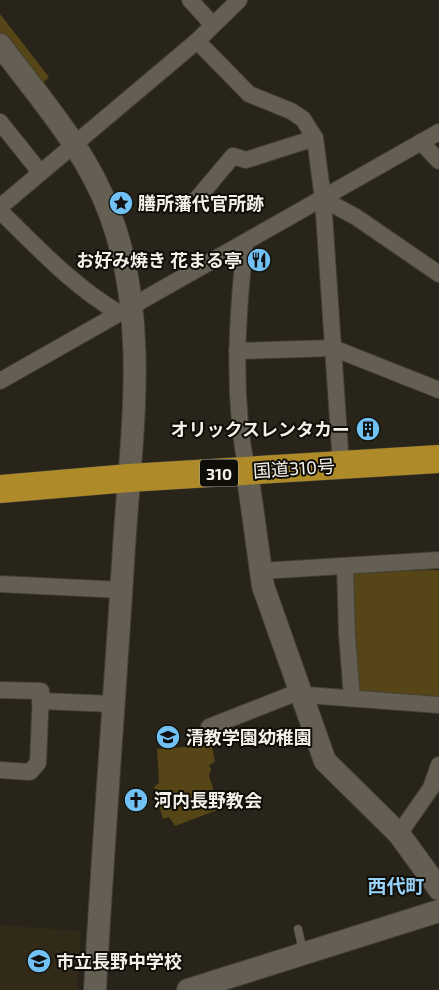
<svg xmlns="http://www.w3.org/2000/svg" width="439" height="990" font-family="'Exo 2','Noto Sans JP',sans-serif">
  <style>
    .built { fill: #312a19 }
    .green { fill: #564516 }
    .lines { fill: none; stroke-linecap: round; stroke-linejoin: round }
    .lane-casing { stroke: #433f36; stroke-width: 9 }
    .street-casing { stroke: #433f36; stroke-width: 18 }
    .secondary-casing { stroke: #433f36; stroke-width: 24 }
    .highway-casing { stroke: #433f36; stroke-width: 29 }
    .lane { stroke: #655f53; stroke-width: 8 }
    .street { stroke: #655f53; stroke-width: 16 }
    .secondary { stroke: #655f53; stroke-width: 22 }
    .highway { stroke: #ae8b28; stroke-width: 28 }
    .labels { text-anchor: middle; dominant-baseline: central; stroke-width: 4; stroke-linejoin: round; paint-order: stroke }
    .shield { fill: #0f0d08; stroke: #afaca5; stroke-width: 1 }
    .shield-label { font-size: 16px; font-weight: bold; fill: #f3f0e8 }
    .poi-label { font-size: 18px; font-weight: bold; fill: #f3f0e8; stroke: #0f0d08; text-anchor: start }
    .street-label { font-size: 18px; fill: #f3f0e8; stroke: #0f0d08 }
    .neighbourhood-label { font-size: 19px; font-weight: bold; fill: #99d2f8; stroke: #0f0d08 }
  </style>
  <rect width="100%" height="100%" fill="#282419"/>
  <!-- built -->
  <path class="built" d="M0,925L81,931L77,990H0Z"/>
  <!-- green -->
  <g class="green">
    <path d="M0,14L49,77L40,86L0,37Z"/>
    <path d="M439,570V701L358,691L345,572Z"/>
    <path d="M212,745L215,762L209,765L211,769L209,776L220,809L175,826L169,817L163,819L154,787L159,783L157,749Z"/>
  </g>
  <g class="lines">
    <!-- lane casing -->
    <g class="lane-casing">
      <path id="lane" d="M298,929L303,951"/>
    </g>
    <!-- street casing -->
    <g class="street-casing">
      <g id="street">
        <path d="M190,0L213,25"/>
        <path d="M197,41L249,94L291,111L303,119L315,138L323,199L341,465"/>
        <path d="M0,122L40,172"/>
        <path d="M421,142L439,161"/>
        <path d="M323,199L356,217L439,274"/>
        <path d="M196,200L233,156L246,160L315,138"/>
        <path d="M0,207L197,41L239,0"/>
        <path d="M0,211C37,247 74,287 119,313"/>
        <path d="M245,243C237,319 232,396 247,471"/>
        <path d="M237,351L333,348L439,390"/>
        <path d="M0,381L439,132"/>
        <path d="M345,566L347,634L352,698"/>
        <path d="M261,571L439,560"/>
        <path d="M0,584L122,590"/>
        <path d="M0,690L41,691L38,763L30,772L0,770"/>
        <path d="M40,701L114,704"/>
        <path d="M209,727L293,694L439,705"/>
        <path d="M399,834L431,788L439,765"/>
      </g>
    </g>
    <!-- secondary casing -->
    <g class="secondary-casing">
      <g id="secondary">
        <path d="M0,45C40,98 87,151 110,214C150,321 131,436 124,547C115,695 103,842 95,990"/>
        <path d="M247,471L263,586L325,761L399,834L439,889"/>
        <path d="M188,990L439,911"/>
      </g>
    </g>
    <!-- highway casing -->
    <g class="highway-casing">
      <path id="highway" d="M0,489L129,478L439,459"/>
    </g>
    <!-- lane -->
    <use href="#lane" class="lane"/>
    <!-- street -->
    <use href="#street" class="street"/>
    <!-- secondary -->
    <use href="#secondary" class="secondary"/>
    <!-- highway -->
    <use href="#highway" class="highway"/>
  </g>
  <!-- icons -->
  <defs>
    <g id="sight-disc" transform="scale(1.25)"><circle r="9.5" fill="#71c1f5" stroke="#0f0d08"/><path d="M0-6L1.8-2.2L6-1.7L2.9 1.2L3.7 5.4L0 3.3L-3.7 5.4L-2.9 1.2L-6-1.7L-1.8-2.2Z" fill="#111"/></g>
    <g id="restaurant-disc" transform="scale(1.25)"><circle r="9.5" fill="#71c1f5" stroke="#0f0d08"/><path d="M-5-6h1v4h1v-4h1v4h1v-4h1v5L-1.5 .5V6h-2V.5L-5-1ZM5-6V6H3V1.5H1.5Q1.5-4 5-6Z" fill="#111"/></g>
    <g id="building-disc" transform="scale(1.25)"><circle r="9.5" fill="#71c1f5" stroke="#0f0d08"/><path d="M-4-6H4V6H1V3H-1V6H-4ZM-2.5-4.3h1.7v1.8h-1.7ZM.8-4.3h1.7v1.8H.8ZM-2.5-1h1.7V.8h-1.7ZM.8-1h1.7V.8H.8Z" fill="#111"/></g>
    <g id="school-disc" transform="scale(1.25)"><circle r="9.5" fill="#71c1f5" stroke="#0f0d08"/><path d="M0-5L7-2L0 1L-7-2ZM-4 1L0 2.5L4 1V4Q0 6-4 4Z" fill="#111"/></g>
    <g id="church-disc" transform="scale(1.25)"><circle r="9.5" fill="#71c1f5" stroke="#0f0d08"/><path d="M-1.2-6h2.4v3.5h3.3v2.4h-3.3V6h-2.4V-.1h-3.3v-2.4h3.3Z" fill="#111"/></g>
  </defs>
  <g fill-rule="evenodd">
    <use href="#sight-disc" x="121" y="203"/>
    <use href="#restaurant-disc" x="259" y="260"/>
    <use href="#building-disc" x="368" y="429"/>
    <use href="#school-disc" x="168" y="737"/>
    <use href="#church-disc" x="136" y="800"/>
    <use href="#school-disc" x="39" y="961"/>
  </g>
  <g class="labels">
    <!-- shield labels -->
    <rect class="shield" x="200" y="459.5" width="38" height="27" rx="4"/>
    <g class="shield-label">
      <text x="219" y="473">310</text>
    </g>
    <!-- poi labels -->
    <g class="poi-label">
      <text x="138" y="203">膳所藩代官所跡</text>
      <text x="242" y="260" text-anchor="end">お好み焼き 花まる亭</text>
      <text x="350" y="429" text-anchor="end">オリックスレンタカー</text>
      <text x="186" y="737">清教学園幼稚園</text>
      <text x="154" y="800">河内長野教会</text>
      <text x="56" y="961">市立長野中学校</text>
    </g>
    <!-- street labels -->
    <g class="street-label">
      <text transform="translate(294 468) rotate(-4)">国道310号</text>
    </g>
    <!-- neighbourhood labels -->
    <g class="neighbourhood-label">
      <text x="396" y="885">西代町</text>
    </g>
  </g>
</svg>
